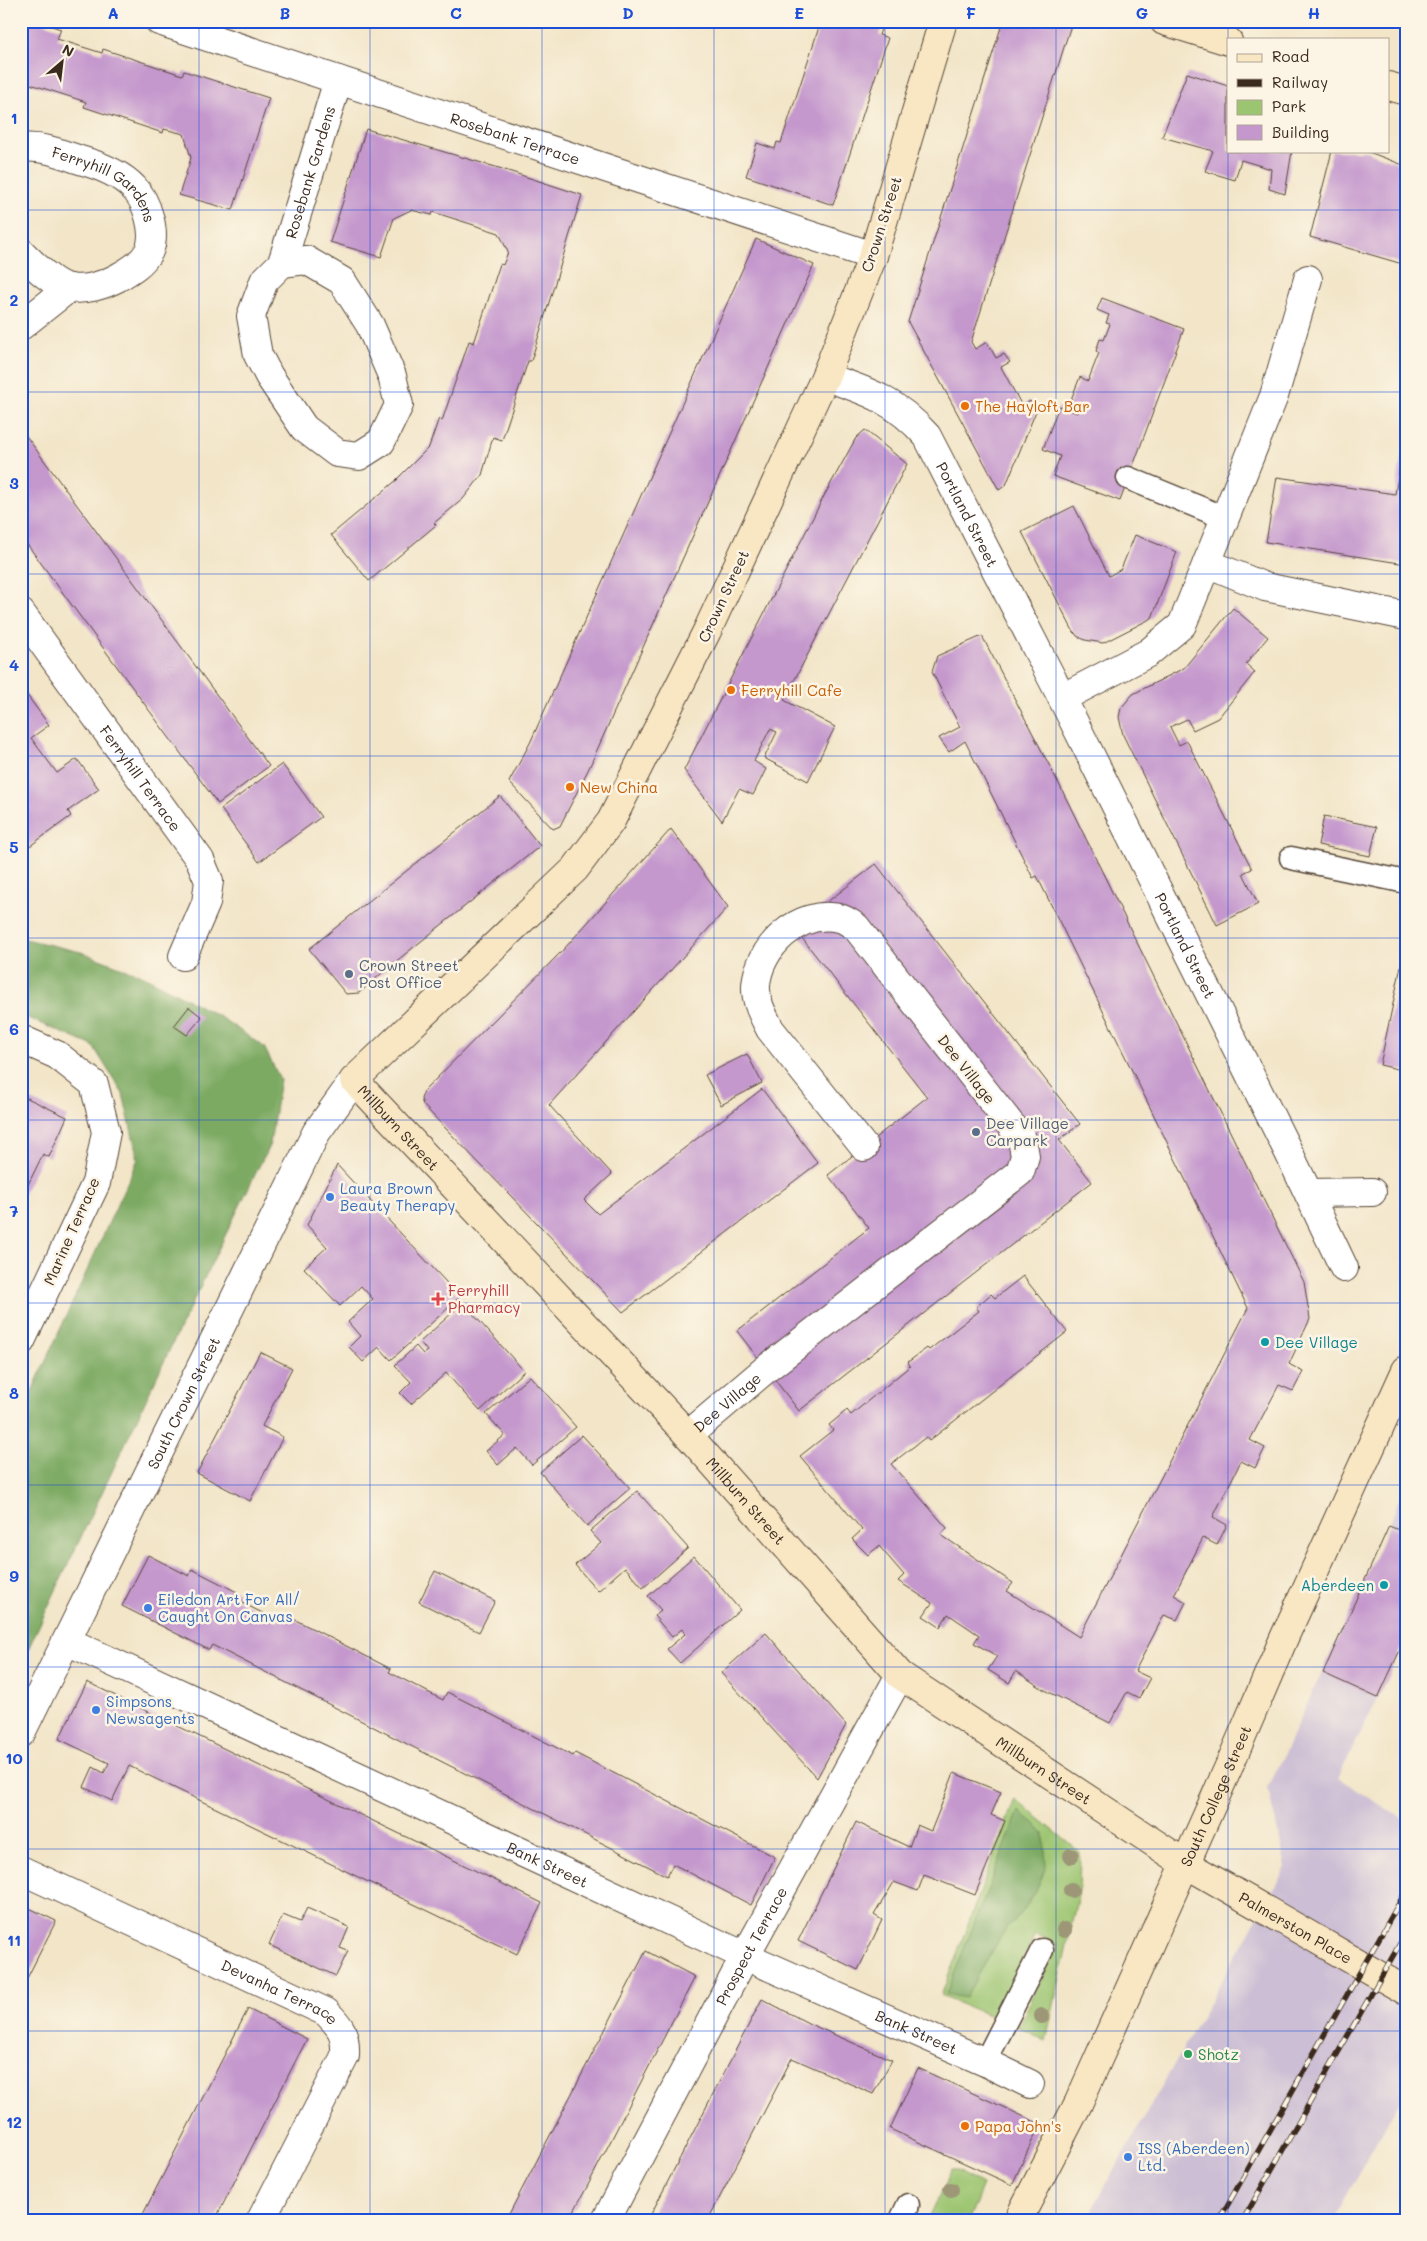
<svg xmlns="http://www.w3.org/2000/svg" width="1427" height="2241" font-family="Mali,sans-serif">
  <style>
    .industrial { fill: #ccbed4 }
    .green { fill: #9cc571; stroke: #6c7848 }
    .forest { fill: #7daa63; stroke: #5c6a40 }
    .building { fill: #c498cd }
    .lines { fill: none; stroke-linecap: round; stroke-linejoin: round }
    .lane-casing { stroke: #564638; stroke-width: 25 }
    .street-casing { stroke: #564638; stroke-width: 30 }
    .secondary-casing { stroke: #564638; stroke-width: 30 }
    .lane { stroke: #fff; stroke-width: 22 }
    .street { stroke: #fff; stroke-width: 28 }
    .secondary { stroke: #f9e7c3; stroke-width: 28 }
    .rail-casing { stroke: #3b2a1e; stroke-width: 5.5 }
    .rail { stroke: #fcf5e5; stroke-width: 4; stroke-dasharray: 11; stroke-linecap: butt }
    .tree { fill: #9d9778 }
    .grid { fill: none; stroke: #1d4ed8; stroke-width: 1; stroke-opacity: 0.55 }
    .food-dot { fill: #e8710a; stroke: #fcf5e5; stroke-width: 2 }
    .service-dot { fill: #5c6f8a; stroke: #fcf5e5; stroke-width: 2 }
    .shop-dot { fill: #3f7fe0; stroke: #fcf5e5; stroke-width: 2 }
    .health-dot { fill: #e0444e; stroke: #fcf5e5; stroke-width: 2 }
    .culture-dot { fill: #0f9aa8; stroke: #fcf5e5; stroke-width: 2 }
    .leisure-dot { fill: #2e9e5b; stroke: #fcf5e5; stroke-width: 2 }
    .labels { text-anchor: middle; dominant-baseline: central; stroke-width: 5; stroke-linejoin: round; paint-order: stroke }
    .street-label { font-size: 15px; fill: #3b2a1e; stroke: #fcf5e5 }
    .food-label { font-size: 15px; fill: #c56008; stroke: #fcf5e5; text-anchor: start }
    .service-label { font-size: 15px; fill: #4e5e75; stroke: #fcf5e5; text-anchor: start }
    .shop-label { font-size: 15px; fill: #366cbe; stroke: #fcf5e5; text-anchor: start }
    .health-label { font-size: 15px; fill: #be3a42; stroke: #fcf5e5; text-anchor: start }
    .culture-label { font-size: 15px; fill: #0d838f; stroke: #fcf5e5; text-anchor: start }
    .leisure-label { font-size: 15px; fill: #27864d; stroke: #fcf5e5; text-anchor: start }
    .neatline { fill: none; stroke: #1d4ed8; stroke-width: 2 }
    .grid-label { font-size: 16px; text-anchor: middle; font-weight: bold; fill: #1d4ed8 }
  </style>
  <rect width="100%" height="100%" fill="#fcf5e5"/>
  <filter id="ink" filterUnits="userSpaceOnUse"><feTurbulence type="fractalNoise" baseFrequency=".02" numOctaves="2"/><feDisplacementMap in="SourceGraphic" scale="10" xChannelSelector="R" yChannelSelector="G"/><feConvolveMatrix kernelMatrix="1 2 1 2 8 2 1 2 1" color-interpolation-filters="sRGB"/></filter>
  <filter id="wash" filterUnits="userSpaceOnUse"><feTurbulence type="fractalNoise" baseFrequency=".0096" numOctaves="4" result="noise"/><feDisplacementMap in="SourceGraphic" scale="20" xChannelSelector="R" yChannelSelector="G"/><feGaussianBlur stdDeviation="1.12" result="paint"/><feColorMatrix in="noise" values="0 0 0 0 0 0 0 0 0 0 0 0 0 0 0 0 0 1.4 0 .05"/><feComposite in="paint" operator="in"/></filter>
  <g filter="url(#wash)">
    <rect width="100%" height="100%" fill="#f2e5c8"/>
    <!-- industrial -->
    <path class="industrial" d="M1406,1481V1637L1378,1698L1338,1778L1406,1821V2090L1333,2220H1086L1286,1867L1268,1789L1389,1526Z"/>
    <!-- green -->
    <g class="green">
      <path d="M1015,1799L1080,1852L1079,1890L1046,2041L1018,2027L1058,1945L1036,1934L993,2017L941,1996Z"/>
      <path d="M952,2169L983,2185L969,2220H928Z"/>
    </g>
    <!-- forest -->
    <g class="forest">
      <path d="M21,938L81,952L144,976L220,1017L264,1047L280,1079L270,1144L179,1330L21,1664V1415L138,1159L123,1094L93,1046L21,1015Z"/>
      <path d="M1019,1811L1034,1823L1044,1834L1046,1867L1036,1891L1021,1914L1006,1928L965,1998L946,1994Z"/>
    </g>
    <g id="blocks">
      <!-- building -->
      <g class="building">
        <path d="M21,21H36L61,29L57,39L102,53L103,49L182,75L184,71L269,98L233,210L179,195L191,158L184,134L164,129L163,133L84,107L86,102L21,81Z"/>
        <path d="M821,21H884L879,35L888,38L833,205L746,176L757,143L775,149L777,142L781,143Z"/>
        <path d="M1003,21H1060L1071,25L971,342L975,349L987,342L996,358L1004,354L1010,362L1001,367L1022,406L1030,401L1036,411L1006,485L999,490L908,322Z"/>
        <path d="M1187,73L1228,86V151H1292L1285,194L1269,189L1271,169L1241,160L1235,180L1205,171L1213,151L1162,137Z"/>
        <path d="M366,129L499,168L582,195L531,361H528L502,440L493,437L482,475L463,499L434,523L436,525L369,581L331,535L398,479L396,480L429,447L439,418L442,421L469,341L474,343L500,264L503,265L508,252L499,233L433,212L432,215L411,210L394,218L381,257L330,242Z"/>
        <path d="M1332,151H1366L1406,166V265L1310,237Z"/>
        <path d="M756,239L814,265L589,768L560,826L553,829L509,782L530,743Z"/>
        <path d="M1102,298L1184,329L1120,501L1053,476L1060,456L1043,449L1059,406L1077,413V411L1068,407L1080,377L1088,381L1099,353L1096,351L1100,339L1104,340L1110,324L1106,323L1109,315L1097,310Z"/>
        <path d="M21,429L269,766L218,804L21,536Z"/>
        <path d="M865,430L907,464L784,700L835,727L808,781L764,758L777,732L770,729L754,761L766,769L753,795L739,789L722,821L684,770L824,496L856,438Z"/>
        <path d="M1405,437L1406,564L1266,542L1277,477L1395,494Z"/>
        <path d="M1074,506L1109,576L1121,569L1135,535L1177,552L1152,618L1103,643L1085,640L1077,636L1072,629L1022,532Z"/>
        <path d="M1233,608L1268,637L1246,664L1255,672L1218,718L1193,730L1187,719L1170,727L1179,745L1187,741L1252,869L1243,873L1258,904L1217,925L1123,735L1119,717L1121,708L1133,694L1184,668Z"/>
        <path d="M982,636L1059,784L1304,1282L1310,1319L1289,1364L1303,1372L1293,1391L1279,1385L1250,1440L1265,1448L1255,1468L1241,1461L1213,1517L1227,1525L1217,1545L1203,1538L1174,1595L1186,1602L1177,1620L1164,1615L1135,1671L1150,1678L1139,1698L1127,1692L1110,1723L1043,1689L1016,1671L1009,1683L988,1670L997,1656L974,1643L979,1635L948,1614L940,1627L923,1616L932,1603L898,1581L904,1575L879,1546L868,1555L852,1539L862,1530L800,1456L833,1430L829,1425L847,1410L851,1415L910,1366L908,1362L927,1348L929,1350L979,1311L976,1307L991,1294L995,1298L1023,1276L1067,1332L929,1441L926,1437L891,1464L947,1528L941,1535L1013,1583L1007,1591L1079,1637L1248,1308L1037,876L1033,878L965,741L949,752L939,738L960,727L932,672L937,656Z"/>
        <path d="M21,687L49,725L31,738L57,773L77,759L99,789L68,811L71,816L30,846L26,841L21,844Z"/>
        <path d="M282,764L321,817L259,862L221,809Z"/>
        <path d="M500,796L540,846L389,967L359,993L346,994L309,949Z"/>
        <path d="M1324,816L1377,827L1370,856L1318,845Z"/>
        <path d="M671,829L728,907L549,1105L612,1174L584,1200L598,1214L762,1089L818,1163L623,1312L423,1105L421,1099L424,1091L564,949Z"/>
        <path d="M876,864L1080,1124L1059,1140L1092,1182L799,1411L737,1331L869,1228L828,1175L927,1097L794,928Z"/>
        <path d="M1405,947L1406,948V1071L1380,1065Z"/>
        <path d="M189,1007L202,1017L187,1035L174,1026Z"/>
        <path d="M747,1054L762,1083L721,1105L705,1075Z"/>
        <path d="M21,1095L67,1117L49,1157L43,1154L21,1199Z"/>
        <path d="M337,1165L460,1297L391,1360L379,1347L363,1362L349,1347L360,1336L348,1322L373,1299L361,1286L340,1306L304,1268L327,1247L307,1225Z"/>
        <path d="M463,1303L524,1371L480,1411L446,1373L411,1404L400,1393L411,1382L395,1365L416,1346L423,1354L427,1351L420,1342Z"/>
        <path d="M260,1352L292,1368L262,1426L283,1437L250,1501L197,1473Z"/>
        <path d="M530,1376L576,1427L532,1465L517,1448L498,1465L486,1451L505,1435L486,1414Z"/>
        <path d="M582,1435L630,1488L587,1526L540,1472Z"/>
        <path d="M637,1491L688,1548L643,1588L625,1567L598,1591L575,1565L601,1543L590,1531Z"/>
        <path d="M1389,1526L1406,1533V1637L1378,1698L1323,1673Z"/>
        <path d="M148,1555L189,1576L192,1569L239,1593L235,1599L278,1621L282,1613L391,1669L389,1672L443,1700L447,1692L573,1756L575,1753L775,1857L751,1905L673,1864L667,1876L212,1645L209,1650L122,1606Z"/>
        <path d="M694,1556L740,1610L680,1663L667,1649L685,1634L682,1629L672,1637L654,1616L661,1610L648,1596Z"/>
        <path d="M435,1571L495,1601L479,1632L419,1602Z"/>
        <path d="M766,1633L846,1725L817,1778L721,1673Z"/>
        <path d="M87,1682L542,1903L517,1954L129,1766L112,1801L84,1787L93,1767L104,1773L109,1763L59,1739Z"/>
        <path d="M954,1773L1001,1792L991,1815L1005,1821L975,1895L924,1875L918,1891L894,1882L874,1915L882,1920L858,1970L798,1941L856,1822L909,1847L917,1825L931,1831Z"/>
        <path d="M21,1904L56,1921L21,1990Z"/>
        <path d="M307,1908L349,1927L340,1948L348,1951L336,1976L269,1945L283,1915L300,1922Z"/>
        <path d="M646,1951L695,1977L587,2187L569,2220H506Z"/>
        <path d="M762,1999L810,2024L892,2060L873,2094L792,2058L708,2220H648Z"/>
        <path d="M248,2009L307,2039L291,2070L215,2220H140Z"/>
        <path d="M918,2068L1040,2124L1012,2185L890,2129Z"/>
      </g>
    </g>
  </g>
  <g filter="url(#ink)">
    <use href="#blocks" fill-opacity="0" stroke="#564638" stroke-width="1"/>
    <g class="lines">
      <!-- lane casing -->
      <g class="lane-casing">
        <g id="lane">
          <path d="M1128,478L1225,518"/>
          <path d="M1291,858L1406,882"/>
          <path d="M985,2062L1042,1950"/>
          <path d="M901,2220L908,2205"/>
        </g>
      </g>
      <!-- street casing -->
      <g class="street-casing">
        <g id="street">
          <path id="s1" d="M159,21L873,256"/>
          <path id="s2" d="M21,148C41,145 62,154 80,160C98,165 121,174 134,188C147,201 157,233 149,251C142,264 129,271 117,278C104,285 85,291 70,288C54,286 32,263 21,252"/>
          <path d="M306,260L342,281L370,325L392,376L399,405L381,442L359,456L337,453L304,428L269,376L258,355L251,316L264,281L282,263Z"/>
          <path id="s3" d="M282,263L338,80"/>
          <path d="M21,326L69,288"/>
          <path id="s4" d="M825,377C869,391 896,401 927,436L1062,698L1289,1153L1344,1268"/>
          <path d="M1207,563L1265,587L1406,616"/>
          <path id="s5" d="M21,613L200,860L209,881L206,903L183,956"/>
          <path d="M1062,698L1148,653L1182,625L1274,396L1308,279"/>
          <path d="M21,1039L57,1055L94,1084L106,1132L96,1183L21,1341"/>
          <path d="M1309,1193L1372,1192"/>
          <path id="s6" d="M688,1435L766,1369L1020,1172L1025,1156L1022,1139L856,927C851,924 845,919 839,918C799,909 759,947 756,985C755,1001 763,1015 770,1029L864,1147"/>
          <path id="s7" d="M67,1641L745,1956L985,2062L1030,2084"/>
          <path id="s8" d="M21,1733L316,1133L354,1080"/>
          <path id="s9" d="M21,1870L326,2012C341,2027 346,2033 345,2056L261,2220"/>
          <path id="s10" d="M606,2220L745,1956L900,1675"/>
        </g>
      </g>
      <!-- secondary casing -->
      <g class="secondary-casing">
        <g id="secondary">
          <path id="s11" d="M943,21L873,256L825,377L707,631L611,821L575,869L354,1080L688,1435L900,1675L1186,1864L1406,1991"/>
          <path d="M1164,21L1228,41"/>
          <path d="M1388,86L1406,91"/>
          <path id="s12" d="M1018,2220L1078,2104L1230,1764L1284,1638L1406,1370"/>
        </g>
      </g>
      <!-- lane -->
      <use href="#lane" class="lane"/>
      <!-- street -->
      <use href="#street" class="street"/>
      <!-- secondary -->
      <use href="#secondary" class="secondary"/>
      <!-- rail casing -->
      <g class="rail-casing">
        <g id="rail">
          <path d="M1219,2220L1406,1891"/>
          <path d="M1243,2220L1406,1933"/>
        </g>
      </g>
      <!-- rail -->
      <use href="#rail" class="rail"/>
    </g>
    <!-- trees -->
    <g class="tree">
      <circle cx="1071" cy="1856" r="8"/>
      <circle cx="1071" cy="1890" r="8"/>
      <circle cx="1064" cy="1930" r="8"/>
      <circle cx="1042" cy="2016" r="8"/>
      <circle cx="951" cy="2190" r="8"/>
    </g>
  </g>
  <!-- grid -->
  <path class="grid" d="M199,21V2220M370,21V2220M542,21V2220M714,21V2220M885,21V2220M1056,21V2220M1228,21V2220M21,210H1406M21,392H1406M21,574H1406M21,756H1406M21,938H1406M21,1120H1406M21,1303H1406M21,1485H1406M21,1667H1406M21,1849H1406M21,2031H1406"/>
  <!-- markers -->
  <g class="food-dot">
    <circle cx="965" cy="406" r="5"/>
    <circle cx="731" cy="690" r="5"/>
    <circle cx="570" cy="787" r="5"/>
    <circle cx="965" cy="2126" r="5"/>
  </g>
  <g class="service-dot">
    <circle cx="349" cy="974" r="5"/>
    <circle cx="976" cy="1132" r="5"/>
  </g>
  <g class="shop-dot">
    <circle cx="330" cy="1197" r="5"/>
    <circle cx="148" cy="1608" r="5"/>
    <circle cx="96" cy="1710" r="5"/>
    <circle cx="1128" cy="2157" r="5"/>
  </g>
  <path class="health-dot" d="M435.5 1291.5h5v5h5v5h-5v5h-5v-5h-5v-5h5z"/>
  <g class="culture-dot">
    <circle cx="1265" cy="1342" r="5"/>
    <circle cx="1384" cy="1585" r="5"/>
  </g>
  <circle class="leisure-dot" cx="1188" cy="2054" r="5"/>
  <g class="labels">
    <!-- street labels -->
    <g class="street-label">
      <text stroke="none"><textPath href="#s1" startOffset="375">Rosebank Terrace</textPath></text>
      <text stroke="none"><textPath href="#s3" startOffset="95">Rosebank Gardens</textPath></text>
      <text stroke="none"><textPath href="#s2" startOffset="96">Ferryhill Gardens</textPath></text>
      <text transform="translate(881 224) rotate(-72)">Crown Street</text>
      <text stroke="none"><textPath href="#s4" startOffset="208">Portland Street</textPath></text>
      <text transform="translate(723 596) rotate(-65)">Crown Street</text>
      <text stroke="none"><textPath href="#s5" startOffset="204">Ferryhill Terrace</textPath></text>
      <text stroke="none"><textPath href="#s4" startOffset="691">Portland Street</textPath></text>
      <text transform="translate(967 1069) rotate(52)">Dee Village</text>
      <text stroke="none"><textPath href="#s11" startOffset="1299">Millburn Street</textPath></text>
      <text transform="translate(71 1231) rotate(-66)">Marine Terrace</text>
      <text stroke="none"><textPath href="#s6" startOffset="51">Dee Village</textPath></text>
      <text stroke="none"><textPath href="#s8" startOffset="368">South Crown Street</textPath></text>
      <text stroke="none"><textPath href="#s11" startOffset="1809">Millburn Street</textPath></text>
      <text stroke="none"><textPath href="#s11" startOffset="2214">Millburn Street</textPath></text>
      <text stroke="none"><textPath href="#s12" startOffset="468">South College Street</textPath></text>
      <text stroke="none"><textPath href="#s7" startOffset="530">Bank Street</textPath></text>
      <text stroke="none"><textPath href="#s11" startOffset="2511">Palmerston Place</textPath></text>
      <text stroke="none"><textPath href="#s10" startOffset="310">Prospect Terrace</textPath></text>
      <text stroke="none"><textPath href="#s9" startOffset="286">Devanha Terrace</textPath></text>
      <text stroke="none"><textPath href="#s7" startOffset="935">Bank Street</textPath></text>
    </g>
    <!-- food labels -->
    <g class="food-label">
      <text x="975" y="406">The Hayloft Bar</text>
      <text x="741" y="690">Ferryhill Cafe</text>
      <text x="580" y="787">New China</text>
      <text x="975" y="2126">Papa John's</text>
    </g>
    <!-- service labels -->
    <g class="service-label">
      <text x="359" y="965">Crown Street<tspan x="359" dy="17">Post Office</tspan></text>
      <text x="986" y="1123">Dee Village<tspan x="986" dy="17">Carpark</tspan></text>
    </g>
    <!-- shop labels -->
    <g class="shop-label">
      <text x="340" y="1188">Laura Brown<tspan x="340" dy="17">Beauty Therapy</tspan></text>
      <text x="158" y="1599">Eiledon Art For All/<tspan x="158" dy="17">Caught On Canvas</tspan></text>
      <text x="106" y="1701">Simpsons<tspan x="106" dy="17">Newsagents</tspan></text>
      <text x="1138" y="2148">ISS (Aberdeen)<tspan x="1138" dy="17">Ltd.</tspan></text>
    </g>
    <!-- health labels -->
    <g class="health-label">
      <text x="448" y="1290">Ferryhill<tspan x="448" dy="17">Pharmacy</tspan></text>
    </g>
    <!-- culture labels -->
    <g class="culture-label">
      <text x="1275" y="1342">Dee Village</text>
      <text x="1374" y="1585" text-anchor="end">Aberdeen</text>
    </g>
    <!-- leisure labels -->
    <g class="leisure-label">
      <text x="1198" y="2054">Shotz</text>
    </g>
  </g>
  <!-- margin -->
  <rect width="1427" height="2241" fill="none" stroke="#fcf5e5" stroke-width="55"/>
  <!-- legend -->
  <rect x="1227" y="38" width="162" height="115" fill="#fcf5e5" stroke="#afa495"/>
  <rect x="1237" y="54" width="25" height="8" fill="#f9e7c3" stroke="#afa495"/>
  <text x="1272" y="62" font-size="15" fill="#3b2a1e">Road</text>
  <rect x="1237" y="79" width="25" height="8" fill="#3b2a1e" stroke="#afa495"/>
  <text x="1272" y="88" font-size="15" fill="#3b2a1e">Railway</text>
  <rect x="1237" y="100" width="25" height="15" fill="#9cc571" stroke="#afa495"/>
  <text x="1272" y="112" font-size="15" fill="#3b2a1e">Park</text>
  <rect x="1237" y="125" width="25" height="15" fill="#c498cd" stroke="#afa495"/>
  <text x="1272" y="138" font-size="15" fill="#3b2a1e">Building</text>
  <!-- north arrow -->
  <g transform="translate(62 62) rotate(28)" stroke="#fcf5e5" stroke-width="4" paint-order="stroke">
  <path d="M0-4L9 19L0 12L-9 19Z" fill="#3b2a1e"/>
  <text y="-8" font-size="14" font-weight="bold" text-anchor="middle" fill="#3b2a1e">N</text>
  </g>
  <rect x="28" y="28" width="1372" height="2186" class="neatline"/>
  <g class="grid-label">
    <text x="113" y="19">A</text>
    <text x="285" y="19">B</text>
    <text x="456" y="19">C</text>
    <text x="628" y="19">D</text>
    <text x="799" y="19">E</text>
    <text x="971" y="19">F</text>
    <text x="1142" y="19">G</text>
    <text x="1314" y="19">H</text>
    <text x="14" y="124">1</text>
    <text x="14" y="306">2</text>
    <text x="14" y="489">3</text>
    <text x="14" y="671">4</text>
    <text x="14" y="853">5</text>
    <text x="14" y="1035">6</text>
    <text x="14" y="1217">7</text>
    <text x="14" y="1399">8</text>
    <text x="14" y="1582">9</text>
    <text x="14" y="1764">10</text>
    <text x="14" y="1946">11</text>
    <text x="14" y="2128">12</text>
  </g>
</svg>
